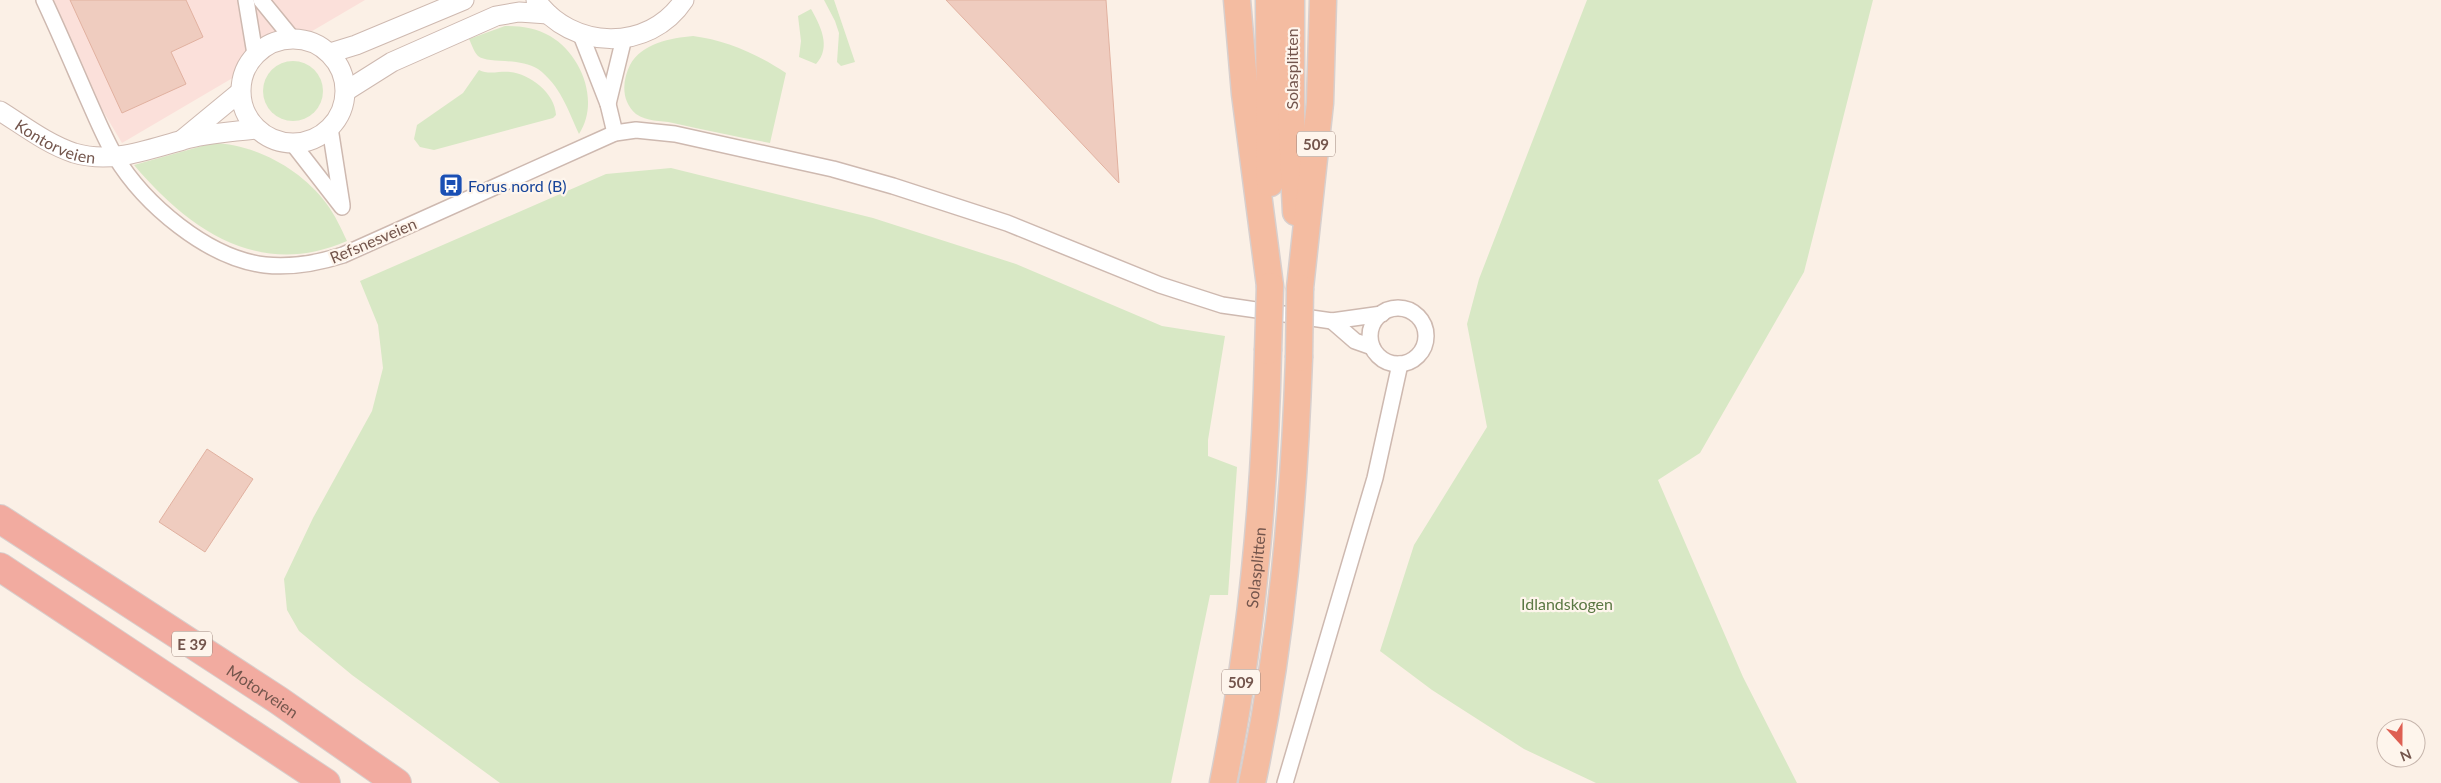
<svg xmlns="http://www.w3.org/2000/svg" width="2441" height="783" font-family="Lato,sans-serif">
  <style>
    .commercial { fill: #fbe0da }
    .green { fill: #d8e8c5 }
    .building { fill: #efccbf; stroke: #e1b1a0 }
    .lines { fill: none; stroke-linecap: round; stroke-linejoin: round }
    .minor-casing { stroke: #ceb9b0; stroke-width: 18 }
    .tertiary-casing { stroke: #ceb9b0; stroke-width: 21 }
    .trunk-casing { stroke: #d8cfcd; stroke-width: 29 }
    .motorway-casing { stroke: #d8cfcd; stroke-width: 30 }
    .minor { stroke: #fff; stroke-width: 15 }
    .tertiary { stroke: #fff; stroke-width: 19 }
    .trunk { stroke: #f4bca1; stroke-width: 26 }
    .motorway { stroke: #f2aba0; stroke-width: 28 }
    .trunk-bridge-casing { stroke: #d8cfcd; stroke-width: 29; stroke-linecap: butt }
    .trunk-bridge { stroke: #f4bca1; stroke-width: 26 }
    .labels { text-anchor: middle; dominant-baseline: central; stroke-width: 4.5; stroke-linejoin: round; paint-order: stroke }
    .shield { fill: #fef5ec; stroke: #9d857c; stroke-width: 1 }
    .shield-label { font-size: 15px; font-weight: bold; fill: #73554c }
    .street-label { font-size: 16px; fill: #73554c; stroke: #fef5ec }
    .transit-label { font-size: 16px; fill: #164399; stroke: #fef5ec; text-anchor: start }
    .park-label { font-size: 16px; fill: #5b7844; stroke: #fef5ec }
  </style>
  <rect width="100%" height="100%" fill="#fbf0e6"/>
  <!-- commercial -->
  <path class="commercial" d="M37,0H365L122,143Z"/>
  <!-- green -->
  <g class="green">
    <path d="M824,0H834L855,62L841,66L837,62L839,33L835,21Z"/>
    <path d="M1587,0H1873L1804,272L1700,453L1658,480L1743,677L1797,783H1596L1524,749L1432,690L1380,651L1414,545L1487,427L1467,324L1479,279Z"/>
    <path d="M811,9C820,25 832,47 816,64L799,57L801,41L798,16Z"/>
    <path d="M505,26C521,26 536,28 550,36C582,55 600,102 579,134C568,110 560,85 538,69C520,57 487,64 478,56C474,52 472,45 469,39Z"/>
    <path d="M693,36C726,40 759,55 786,73L770,143C738,137 705,130 673,123C660,120 647,122 636,114C621,101 622,81 630,65C642,43 671,38 693,36Z"/>
    <circle cx="293" cy="91" r="30"/>
    <path d="M479,70C488,75 500,71 510,72C530,74 555,93 556,115L553,118L434,150L420,147L414,139L417,125L463,93Z"/>
    <path d="M213,143C255,144 301,169 326,203C335,215 341,228 347,241C260,279 190,231 134,165Z"/>
    <path d="M671,168L873,218L1016,264L1162,326L1225,336L1208,440V456L1237,467L1228,595H1210L1171,783H500L352,675L299,631L287,610L284,579L313,518L372,411L383,368L378,325L360,281L606,174Z"/>
  </g>
  <!-- building -->
  <g class="building">
    <path d="M70,0H186L203,37L171,52L186,84L122,113Z"/>
    <path d="M946,0H1106L1119,183L1006,63Z"/>
    <path d="M207,449L253,479L205,552L159,522Z"/>
  </g>
  <g class="lines">
    <!-- minor casing -->
    <g class="minor-casing">
      <g id="minor">
        <path d="M44,0C59,32 73,65 87,97C96,117 104,137 115,156C144,204 207,258 265,265C292,268 318,263 343,255L615,133L636,130L675,134L833,169L893,186L1007,223L1160,285L1222,305L1332,321L1382,314"/>
        <path d="M246,0L255,54"/>
        <path d="M261,0L292,38"/>
        <path d="M581,35L608,104L615,133"/>
        <path d="M608,104L624,38"/>
        <path d="M330,128L342,205"/>
        <path d="M293,144L342,207"/>
        <circle cx="1398" cy="336" r="28"/>
        <path d="M1332,321L1355,341L1372,347"/>
        <path d="M1285,783L1375,478L1400,364"/>
      </g>
    </g>
    <!-- tertiary casing -->
    <g class="tertiary-casing">
      <g id="tertiary">
        <path d="M536,0C571,50 649,53 684,0"/>
        <circle cx="293" cy="91" r="52"/>
        <path d="M330,53L356,45L464,0"/>
        <path d="M346,91L392,62L496,16L519,12L548,14"/>
        <path id="s1" d="M0,111C24,126 47,144 74,153C112,164 146,150 183,140C206,133 232,132 255,129"/>
        <path d="M183,139L240,92"/>
      </g>
    </g>
    <!-- trunk casing -->
    <g class="trunk-casing">
      <g id="trunk">
        <path d="M1237,0L1245,94L1270,286"/>
        <path d="M1269,0L1270,183"/>
        <path d="M1291,0V112L1296,212"/>
        <path d="M1300,288L1320,103L1323,0"/>
        <path id="s2" d="M1223,783C1252,640 1265,497 1268,351"/>
        <path d="M1252,783C1282,643 1294,501 1299,358"/>
      </g>
    </g>
    <!-- motorway casing -->
    <g class="motorway-casing">
      <g id="motorway">
        <path id="s3" d="M0,519L278,700L397,783"/>
        <path d="M0,567L326,783"/>
      </g>
    </g>
    <!-- minor -->
    <use href="#minor" class="minor"/>
    <!-- tertiary -->
    <use href="#tertiary" class="tertiary"/>
    <!-- trunk -->
    <use href="#trunk" class="trunk"/>
    <!-- motorway -->
    <use href="#motorway" class="motorway"/>
    <!-- trunk-bridge casing -->
    <g class="trunk-bridge-casing">
      <g id="trunk-bridge">
        <path d="M1268,351L1270,286"/>
        <path d="M1299,358L1300,288"/>
      </g>
    </g>
    <!-- trunk-bridge -->
    <use href="#trunk-bridge" class="trunk-bridge"/>
  </g>
  <!-- icons -->
  <defs>
    <g id="bus-square" transform="scale(1.25)"><rect x="-9" y="-9" width="18" height="18" rx="4" fill="#1a4fb4" stroke="#fef5ec"/><path d="M-5-6H5V4H4V6H2V4H-2V6H-4V4H-5ZM-3.5-4V0h7V-4ZM-3.5 1.2v1.5H-2V1.2ZM2 1.2v1.5H3.5V1.2Z" fill="#fff"/></g>
  </defs>
  <g fill-rule="evenodd">
    <use href="#bus-square" x="451" y="185"/>
  </g>
  <g class="labels">
    <!-- shield labels -->
    <g class="shield">
      <rect x="1297" y="131.5" width="38" height="25" rx="4"/>
      <rect x="172" y="631.5" width="40" height="25" rx="4"/>
      <rect x="1222" y="669.5" width="38" height="25" rx="4"/>
    </g>
    <g class="shield-label">
      <text x="1316" y="144">509</text>
      <text x="192" y="644">E 39</text>
      <text x="1241" y="682">509</text>
    </g>
    <!-- street labels -->
    <g class="street-label">
      <text transform="translate(1291 69) rotate(-90)">Solasplitten</text>
      <text stroke="none"><textPath href="#s1" startOffset="64">Kontorveien</textPath></text>
      <text transform="translate(373 240) rotate(-23)">Refsnesveien</text>
      <text stroke="none"><textPath href="#s2" startOffset="218">Solasplitten</textPath></text>
      <text stroke="none"><textPath href="#s3" startOffset="314">Motorveien</textPath></text>
    </g>
    <!-- transit labels -->
    <g class="transit-label">
      <text x="468" y="185">Forus nord (B)</text>
    </g>
    <!-- park labels -->
    <g class="park-label">
      <text x="1567" y="603">Idlandskogen</text>
    </g>
  </g>
  <!-- north arrow -->
  <g transform="translate(2401 743) rotate(159)"><circle r="24" fill="#fef5ec" stroke="#c6b5ac"/>
  <path d="M0-4L9 19L0 12L-9 19Z" fill="#de5f52"/>
  <text y="-8" font-size="14" font-weight="bold" text-anchor="middle" fill="#73554c">N</text>
  </g>
</svg>
